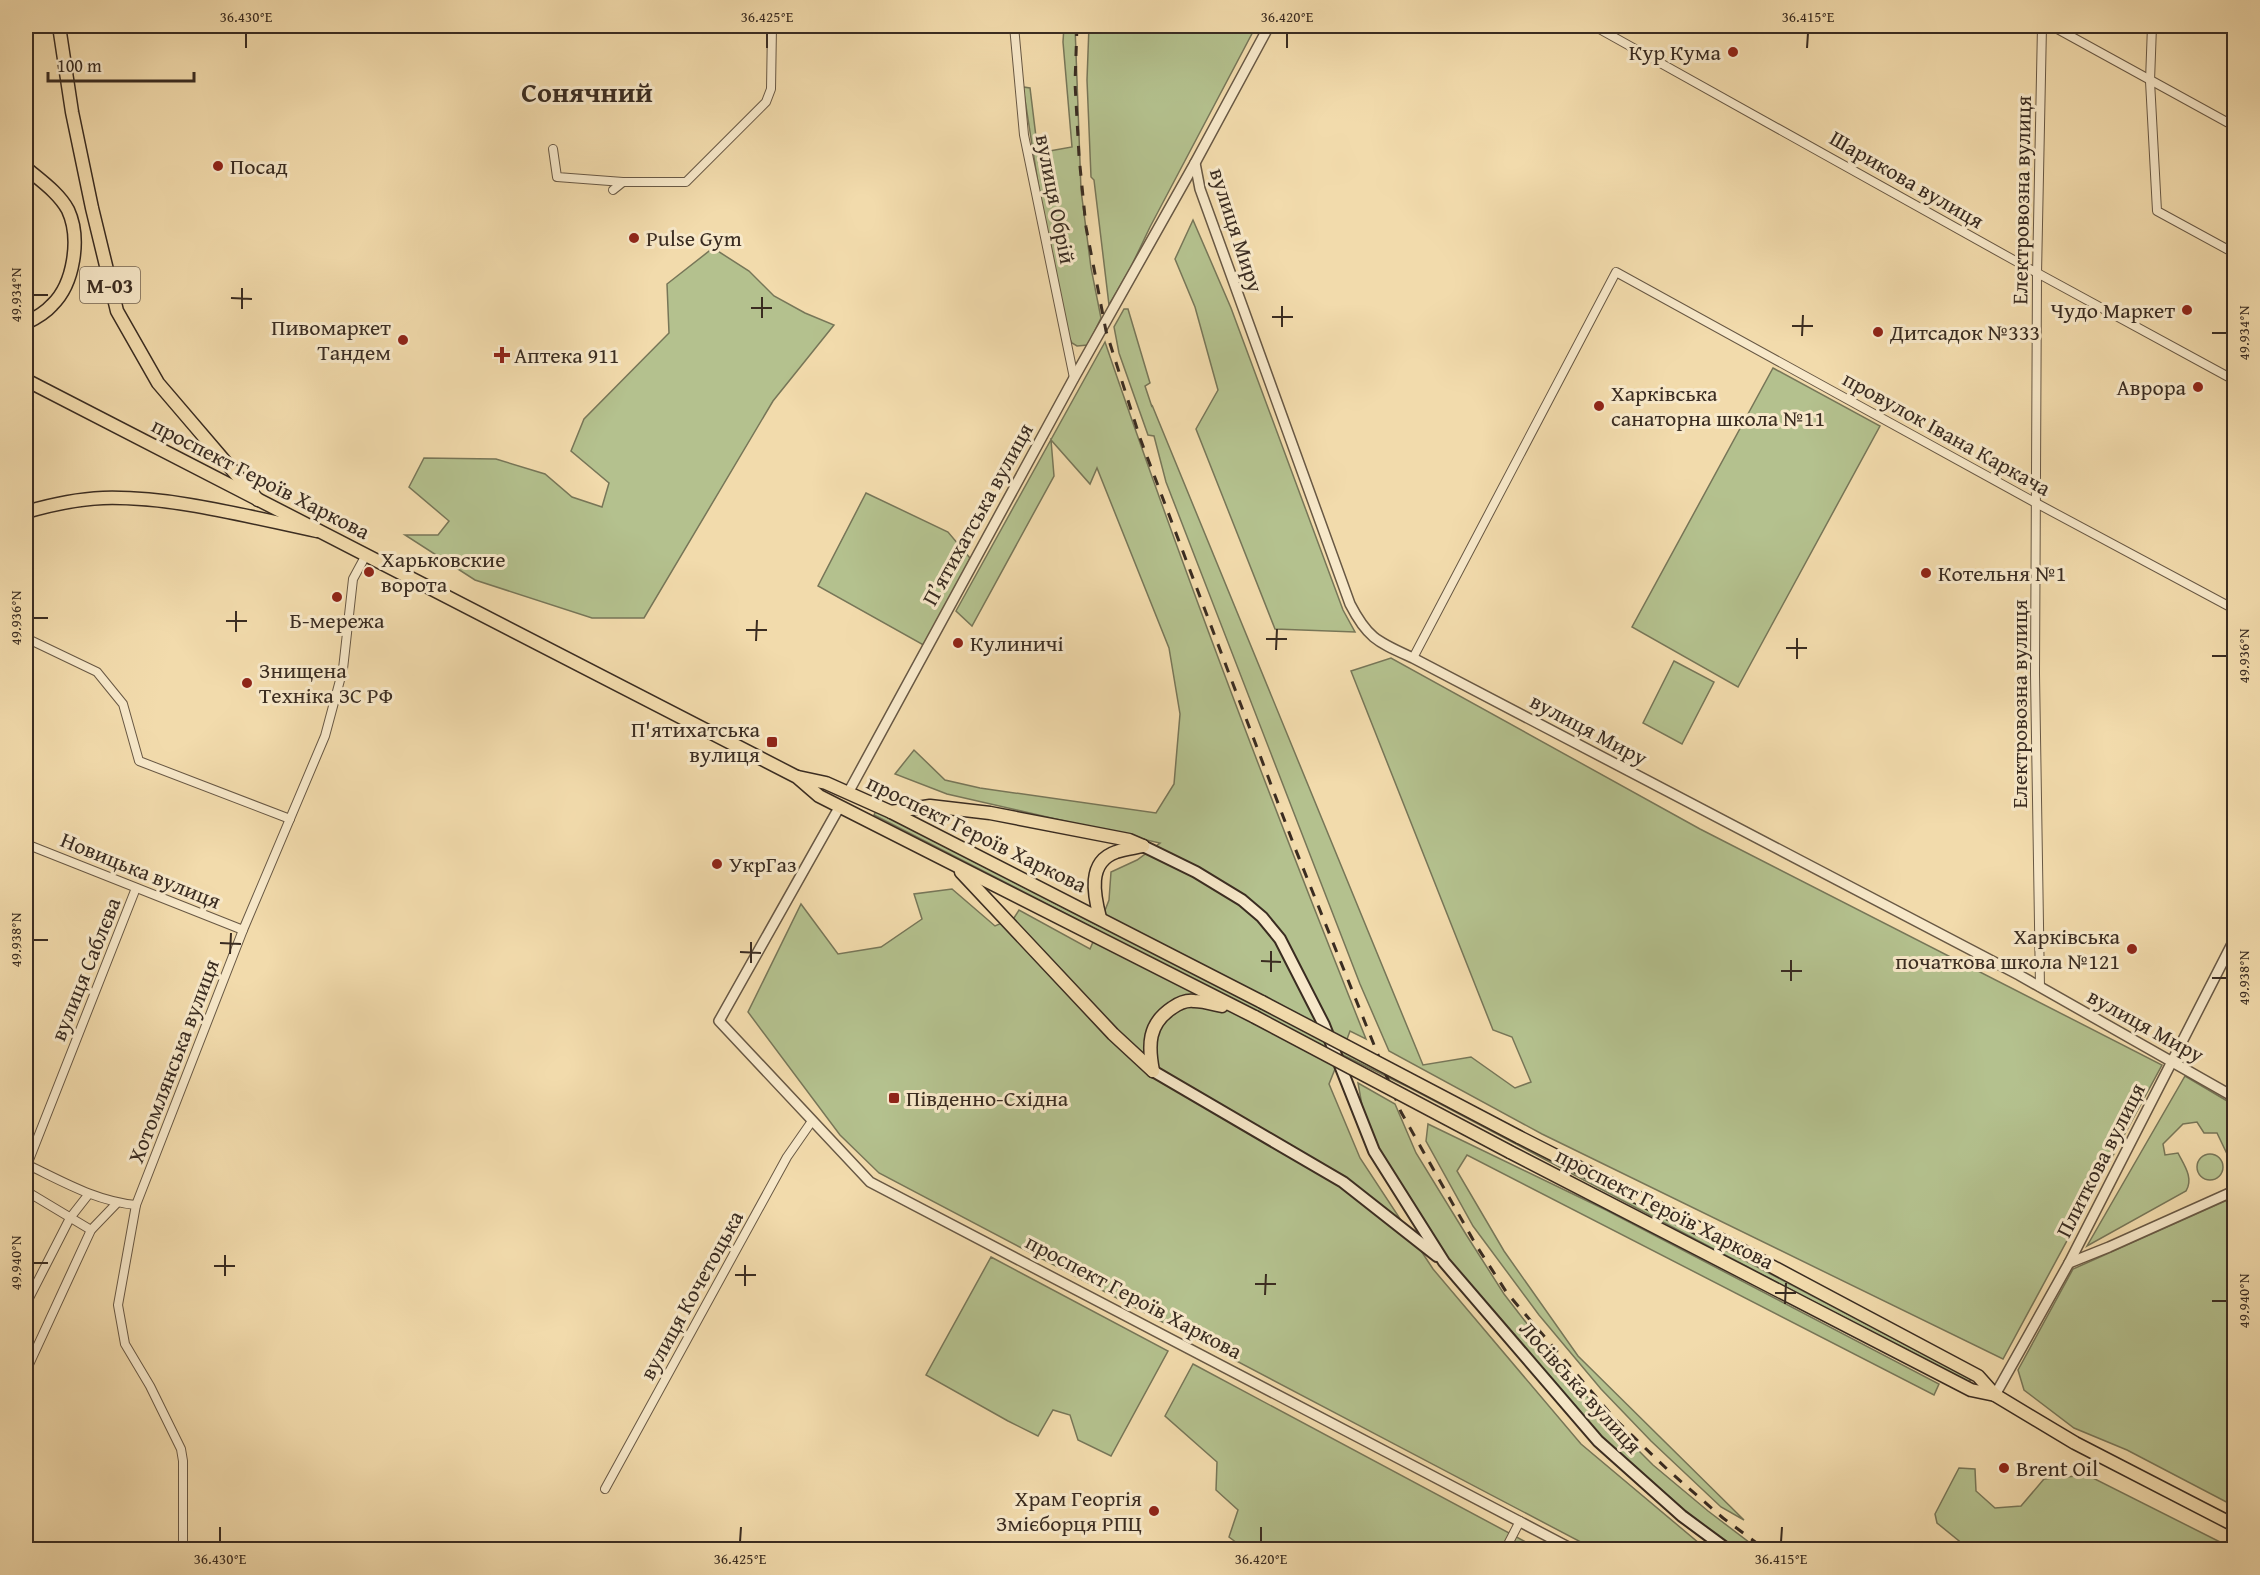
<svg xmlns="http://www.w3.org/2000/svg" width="2260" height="1575" font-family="'Gentium Book Plus',serif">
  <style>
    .green { fill: #b4c18e; stroke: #777658; stroke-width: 1.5 }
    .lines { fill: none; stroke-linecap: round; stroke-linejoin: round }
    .minor-casing { stroke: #685844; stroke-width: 10 }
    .tertiary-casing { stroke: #685844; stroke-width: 12 }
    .secondary-casing { stroke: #3a2c21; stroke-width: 14 }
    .primary-casing { stroke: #3a2c21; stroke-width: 15 }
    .trunk-casing { stroke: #3a2c21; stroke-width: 15 }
    .minor { stroke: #f7e8c9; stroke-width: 8 }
    .tertiary { stroke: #f7e8c9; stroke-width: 9 }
    .secondary { stroke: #f7e8c9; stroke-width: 10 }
    .primary { stroke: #f2dbac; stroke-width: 12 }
    .trunk { stroke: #f2dbac; stroke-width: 12 }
    .rail { stroke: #3a2c21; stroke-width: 3; stroke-dasharray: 10 10; stroke-linecap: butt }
    .primary-bridge-casing { stroke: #3a2c21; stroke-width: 15; stroke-linecap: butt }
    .primary-bridge { stroke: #f2dbac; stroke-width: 12 }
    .ticks { fill: none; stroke: #3a2c21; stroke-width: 2 }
    .poi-dot { fill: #8f2418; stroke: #f7e8c9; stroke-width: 2 }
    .labels { text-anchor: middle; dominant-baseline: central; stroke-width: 6; stroke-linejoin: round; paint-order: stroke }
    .shield { fill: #f7e8c9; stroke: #736453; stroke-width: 1.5 }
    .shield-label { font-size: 21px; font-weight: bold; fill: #3a2c21 }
    .poi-label { font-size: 22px; fill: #3a2c21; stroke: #f7e8c9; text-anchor: start }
    .street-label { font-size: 22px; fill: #3a2c21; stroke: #f7e8c9 }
    .district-label { font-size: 28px; font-weight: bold; fill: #3a2c21; stroke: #f7e8c9 }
    .neatline { fill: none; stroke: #3a2c21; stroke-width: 2 }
    .ticks-label { font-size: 15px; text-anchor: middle; fill: #3a2c21 }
  </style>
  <rect width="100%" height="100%" fill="#f2dbac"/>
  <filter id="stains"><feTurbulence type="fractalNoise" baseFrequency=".00333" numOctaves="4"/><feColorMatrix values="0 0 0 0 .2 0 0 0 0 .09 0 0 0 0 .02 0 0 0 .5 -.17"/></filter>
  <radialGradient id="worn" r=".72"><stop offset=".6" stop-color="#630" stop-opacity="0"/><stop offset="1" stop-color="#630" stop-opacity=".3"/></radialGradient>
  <!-- green -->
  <g class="green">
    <path d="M1064,26H1075L1081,190L1091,268L1101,318L1088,345L1077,346L1072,343L1067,333L1041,202L1023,87L1030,88L1038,153L1072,147L1063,42Z"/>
    <path d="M1089,26H1256L1150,227L1130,269L1109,305L1094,180L1091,177L1087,80Z"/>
    <path d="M1193,220L1231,308L1343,610L1355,632L1275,629L1196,429L1218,390L1195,307L1175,259Z"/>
    <path d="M713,248L749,271L774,296L805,313L834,325L773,401L644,618H592L475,580L405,535H438L449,521L409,487L424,458L496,459L545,474L572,497L602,507L609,483L571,451L584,419L669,333L667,284Z"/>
    <path d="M1124,309H1128L1150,383L1145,386L1152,407V405L1423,1065L1471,1057L1515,1088L1531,1082L1512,1037L1493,1030L1351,671L1391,658L1700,829L2162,1065L2003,1359L1542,1134L1389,1051L1360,984L1166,482L1154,436L1148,435L1119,353L1114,327Z"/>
    <path d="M1105,342C1185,577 1274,809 1366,1039L1350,1031L1343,1050L1971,1379L1969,1382L1816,1303L1410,1088L1341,1054L1329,1084L1360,1158L1433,1269L1581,1444L1706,1549H1594L879,1173L840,1135L748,1012L801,904L838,954L881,947L922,919L914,894L952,889L995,926L1014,918L1019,910L1090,949L1098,930L874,815L876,811L1099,926L1109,900L1111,872L1137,860L1160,843L947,794L895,774L914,750L945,780L980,788L1156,813L1174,784L1180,714L1169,648L1097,468L1090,484L1051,440L1054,476L972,626L956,611Z"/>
    <path d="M1773,368L1880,426L1738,687L1632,627Z"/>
    <path d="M866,493L948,532L970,558L927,647L818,586Z"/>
    <path d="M1674,661L1714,682L1682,744L1643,723Z"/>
    <path d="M2185,1076L2234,1105V1162L2229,1158L2217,1133H2204L2197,1122L2183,1124L2163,1144L2165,1155L2178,1153C2184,1165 2194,1178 2186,1191L2087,1246Z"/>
    <path d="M1358,1083L1395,1104L1416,1153L1467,1236L1504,1294L1552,1356L1605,1417L1653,1465L1708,1511L1758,1549H1732L1669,1505L1619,1456L1545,1379L1423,1228L1379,1153L1363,1111Z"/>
    <path d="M1428,1124L1606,1210L1939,1384L1934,1395L1467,1155L1457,1171L1504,1251L1578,1356L1744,1520L1721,1507L1651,1441L1601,1389L1539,1315L1473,1226L1426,1141Z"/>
    <circle cx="2210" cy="1167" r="13"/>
    <path d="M2234,1197V1506L2127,1450L2074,1428L2024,1390L2018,1370L2073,1269Z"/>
    <path d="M991,1257L1168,1351L1111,1456L1078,1440L1070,1415L1053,1410L1038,1436L1008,1421L926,1375Z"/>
    <path d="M1193,1364L1539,1549H1245L1229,1537L1238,1510L1216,1490L1217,1462L1165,1416Z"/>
    <path d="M1959,1468L1975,1469L1976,1491L1995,1508L2021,1506L2044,1479L2087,1475L2234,1549H1969L1937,1523L1935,1514Z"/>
  </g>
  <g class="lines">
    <!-- minor casing -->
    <g class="minor-casing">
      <g id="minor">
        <path d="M1014,26L1024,135L1074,378"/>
        <path d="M1594,26L2028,268L2234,380"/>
        <path d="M2052,26L2234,126"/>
        <path d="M2152,26L2150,81L2157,211L2234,253"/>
        <path d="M553,149L557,177L623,182"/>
        <path d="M613,190L623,182H686L766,102L771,89L772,26"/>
        <path d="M26,638L97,672L123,704L139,761L290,819"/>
        <path d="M1413,658L1616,272L2036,503L2234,609"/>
        <path d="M26,844L243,930"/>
        <path d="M2040,987L2035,674L2037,274L2042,26"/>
        <path d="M26,1164C62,1181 95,1201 136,1205"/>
        <path d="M27,1165L136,888"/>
        <path d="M26,1191L91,1230"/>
        <path d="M26,1304L70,1218L88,1195"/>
        <path d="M26,1371L91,1230L117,1203"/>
        <path d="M605,1489L787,1157L812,1121"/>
        <path d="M183,1550V1461L181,1449L150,1386L125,1344L118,1305L136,1205L243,930L325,736L343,669L353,579L366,555"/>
        <path d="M1505,1550L1520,1521"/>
      </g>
    </g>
    <!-- tertiary casing -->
    <g class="tertiary-casing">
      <g id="tertiary">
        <path d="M1195,163L1200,189L1350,604C1368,639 1378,642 1413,658L2019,975L2234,1097"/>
        <path d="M848,793L1074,378L1195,163L1269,26"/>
        <path d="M840,806L719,1021L870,1182L1574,1550"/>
        <path d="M2069,1263L2109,1247L2234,1191"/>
        <path d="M1995,1395L2069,1263L2234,940"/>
      </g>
    </g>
    <!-- secondary casing -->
    <g class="secondary-casing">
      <g id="secondary">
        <path d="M1143,846L1196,872L1242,900L1262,917L1280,939L1324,1025L1374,1151L1444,1262L1598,1441L1682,1516L1728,1550"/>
        <path d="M1153,1071L1343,1182L1437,1256"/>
      </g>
    </g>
    <!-- primary casing -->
    <g class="primary-casing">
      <g id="primary">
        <path d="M26,380L797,777L819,796L1255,1017"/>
        <path d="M798,777L826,783L891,812L1262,1002"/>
        <path d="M891,812L930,806L990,813L1129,840L1143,846"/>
        <path d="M961,872L1113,1034L1153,1071"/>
        <path d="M1100,918C1094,895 1087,862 1116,852C1124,849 1134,848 1143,846"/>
        <path d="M1153,1071C1148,1045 1148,1024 1172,1008C1179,1003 1186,1000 1194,1001C1203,1001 1213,1004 1222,1006"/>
        <path d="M1519,1137L1743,1251L1978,1376L1995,1395"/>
        <path d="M1510,1152L1971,1390L1995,1395L2075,1443L2234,1525"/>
      </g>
    </g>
    <!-- trunk casing -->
    <g class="trunk-casing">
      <g id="trunk">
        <path d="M59,26L72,112L92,208L117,311L158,383L258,500"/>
        <path d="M26,168C40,180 59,193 68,210C81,238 74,284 52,305C46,312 34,319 26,323"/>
        <path d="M26,512C50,505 77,499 103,498C173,496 249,517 317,531"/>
      </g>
    </g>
    <!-- minor -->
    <use href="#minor" class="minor"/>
    <!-- tertiary -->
    <use href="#tertiary" class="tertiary"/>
    <!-- secondary -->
    <use href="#secondary" class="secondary"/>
    <!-- primary -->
    <use href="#primary" class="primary"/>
    <!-- trunk -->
    <use href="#trunk" class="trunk"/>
    <!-- rail -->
    <path class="rail" d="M1077,26L1075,83L1079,156L1086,227L1106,331L1140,438L1295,848L1401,1112L1476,1245L1507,1293L1615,1419L1669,1471L1723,1518L1766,1550"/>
    <!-- primary-bridge casing -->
    <g class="primary-bridge-casing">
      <g id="primary-bridge">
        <path d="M1262,1002L1519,1137"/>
        <path d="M1255,1017L1510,1152"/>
      </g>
    </g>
    <!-- primary-bridge -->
    <use href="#primary-bridge" class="primary-bridge"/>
  </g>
  <!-- ticks -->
  <path class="ticks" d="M246,48V33M767,48V33M1287,48V33M1807,48L1808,33M33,295H48M231,298L252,299M751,308H772M242,309V288M1272,317H1293M762,318V297M1792,326H1813M1282,327V306M2212,333H2227M1802,336L1803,315M33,618H48M226,621H247M746,630H767M236,632V611M1266,639H1287M756,641L757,620M1786,648H1807M1276,650L1277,629M2212,656H2227M1797,659V638M33,940H48M220,943L241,944M740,952L761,953M230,954L231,933M1261,961L1281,962M751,963V942M1781,971H1802M1271,972V951M2212,978H2227M1791,981V960M33,1263H48M214,1266H235M735,1275H756M225,1276V1255M1255,1284H1276M745,1286V1265M1775,1293H1796M1265,1295L1266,1274M2212,1301H2227M1785,1304L1786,1283M220,1542V1527M740,1542L741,1527M1261,1542V1527M1781,1542L1782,1527"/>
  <!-- markers -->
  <g class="poi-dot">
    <circle cx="1733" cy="52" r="6"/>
    <circle cx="218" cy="166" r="6"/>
    <circle cx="634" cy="238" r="6"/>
    <circle cx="2187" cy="310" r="6"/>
    <circle cx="1878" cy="332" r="6"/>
    <circle cx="403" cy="340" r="6"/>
    <path d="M499 346h6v6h6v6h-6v6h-6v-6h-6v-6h6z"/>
    <circle cx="2198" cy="387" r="6"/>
    <circle cx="1599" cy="406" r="6"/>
    <circle cx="369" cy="572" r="6"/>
    <circle cx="1926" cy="573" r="6"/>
    <circle cx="337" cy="597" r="6"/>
    <circle cx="958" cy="643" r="6"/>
    <circle cx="247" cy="683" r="6"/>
    <rect x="766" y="736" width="12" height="12" rx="3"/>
    <circle cx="717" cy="864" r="6"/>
    <circle cx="2132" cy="949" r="6"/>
    <rect x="888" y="1092" width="12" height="12" rx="3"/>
    <circle cx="2004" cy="1468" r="6"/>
    <circle cx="1154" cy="1511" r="6"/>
  </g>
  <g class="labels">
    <!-- shield labels -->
    <rect class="shield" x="80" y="267" width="60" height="36" rx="4.5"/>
    <g class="shield-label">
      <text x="110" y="285">М-03</text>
    </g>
    <!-- poi labels -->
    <g class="poi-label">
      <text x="1721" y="52" text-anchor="end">Кур Кума</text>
      <text x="230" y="166">Посад</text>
      <text x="646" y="238">Pulse Gym</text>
      <text x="2175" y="310" text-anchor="end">Чудо Маркет</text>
      <text x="391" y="327" text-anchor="end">Пивомаркет<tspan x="391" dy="25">Тандем</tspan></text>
      <text x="1890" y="332">Дитсадок №333</text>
      <text x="514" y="355">Аптека 911</text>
      <text x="2186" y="387" text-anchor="end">Аврора</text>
      <text x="1611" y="393">Харківська<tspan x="1611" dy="25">санаторна школа №11</tspan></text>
      <text x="381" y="559">Харьковские<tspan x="381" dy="25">ворота</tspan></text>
      <text x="1938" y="573">Котельня №1</text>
      <text x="337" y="620" text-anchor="middle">Б-мережа</text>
      <text x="970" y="643">Кулиничі</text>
      <text x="259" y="670">Знищена<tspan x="259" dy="25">Техніка ЗС РФ</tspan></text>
      <text x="760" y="729" text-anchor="end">П'ятихатська<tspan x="760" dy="25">вулиця</tspan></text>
      <text x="729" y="864">УкрГаз</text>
      <text x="2120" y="936" text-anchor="end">Харківська<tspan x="2120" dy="25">початкова школа №121</tspan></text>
      <text x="906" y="1098">Південно-Східна</text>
      <text x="2016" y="1468">Brent Oil</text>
      <text x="1142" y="1498" text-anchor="end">Храм Георгія<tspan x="1142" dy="25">Змієборця РПЦ</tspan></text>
    </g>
    <!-- street labels -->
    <g class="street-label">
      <text transform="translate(1907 179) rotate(30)">Шарикова вулиця</text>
      <text transform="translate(1056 199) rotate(79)">вулиця Обрій</text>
      <text transform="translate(2021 200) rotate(-89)">Електровозна вулиця</text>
      <text transform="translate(1237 230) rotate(72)">вулиця Миру</text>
      <text transform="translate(1947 433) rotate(29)">провулок Івана Каркача</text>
      <text transform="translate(261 478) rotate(27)">проспект Героїв Харкова</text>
      <text transform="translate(977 514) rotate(-61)">П’ятихатська вулиця</text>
      <text transform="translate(2019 704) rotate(-90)">Електровозна вулиця</text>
      <text transform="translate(1589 729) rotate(28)">вулиця Миру</text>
      <text transform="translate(977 833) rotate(26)">проспект Героїв Харкова</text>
      <text transform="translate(141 870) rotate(22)">Новицька вулиця</text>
      <text transform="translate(85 969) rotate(-68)">вулиця Саблєва</text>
      <text transform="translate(2146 1025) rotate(29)">вулиця Миру</text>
      <text transform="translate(173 1061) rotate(-69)">Хотомлянська вулиця</text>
      <text transform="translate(2100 1160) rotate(-63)">Плиткова вулиця</text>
      <text transform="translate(1665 1208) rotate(27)">проспект Героїв Харкова</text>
      <text transform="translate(691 1295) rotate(-61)">вулиця Кочетоцька</text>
      <text transform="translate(1134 1296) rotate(28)">проспект Героїв Харкова</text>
      <text transform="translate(1581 1387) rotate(48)">Лосівська вулиця</text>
    </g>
    <!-- district labels -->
    <g class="district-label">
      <text x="587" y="91">Сонячний</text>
    </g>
  </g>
  <!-- margin -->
  <rect width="2260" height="1575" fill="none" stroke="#f2dbac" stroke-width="66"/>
  <!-- scale -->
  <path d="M48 72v9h146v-9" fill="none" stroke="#3a2c21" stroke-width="3"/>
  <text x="57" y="72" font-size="18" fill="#3a2c21" stroke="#f7e8c9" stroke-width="4.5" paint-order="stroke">100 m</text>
  <rect x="33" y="33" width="2194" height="1509" class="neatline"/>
  <g class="ticks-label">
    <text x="246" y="22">36.430°E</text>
    <text x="767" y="22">36.425°E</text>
    <text x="1287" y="22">36.420°E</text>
    <text x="1808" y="22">36.415°E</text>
    <text transform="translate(16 295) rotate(-90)" y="5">49.934°N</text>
    <text transform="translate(2244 333) rotate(-90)" y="5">49.934°N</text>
    <text transform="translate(16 618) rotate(-90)" y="5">49.936°N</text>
    <text transform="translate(2244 656) rotate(-90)" y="5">49.936°N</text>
    <text transform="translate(16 940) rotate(-90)" y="5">49.938°N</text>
    <text transform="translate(2244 978) rotate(-90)" y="5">49.938°N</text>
    <text transform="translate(16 1263) rotate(-90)" y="5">49.940°N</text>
    <text transform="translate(2244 1301) rotate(-90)" y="5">49.940°N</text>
    <text x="220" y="1564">36.430°E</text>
    <text x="740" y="1564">36.425°E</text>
    <text x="1261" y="1564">36.420°E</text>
    <text x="1781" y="1564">36.415°E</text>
  </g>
  <rect width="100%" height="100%" filter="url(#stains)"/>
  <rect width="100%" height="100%" fill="url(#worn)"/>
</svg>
